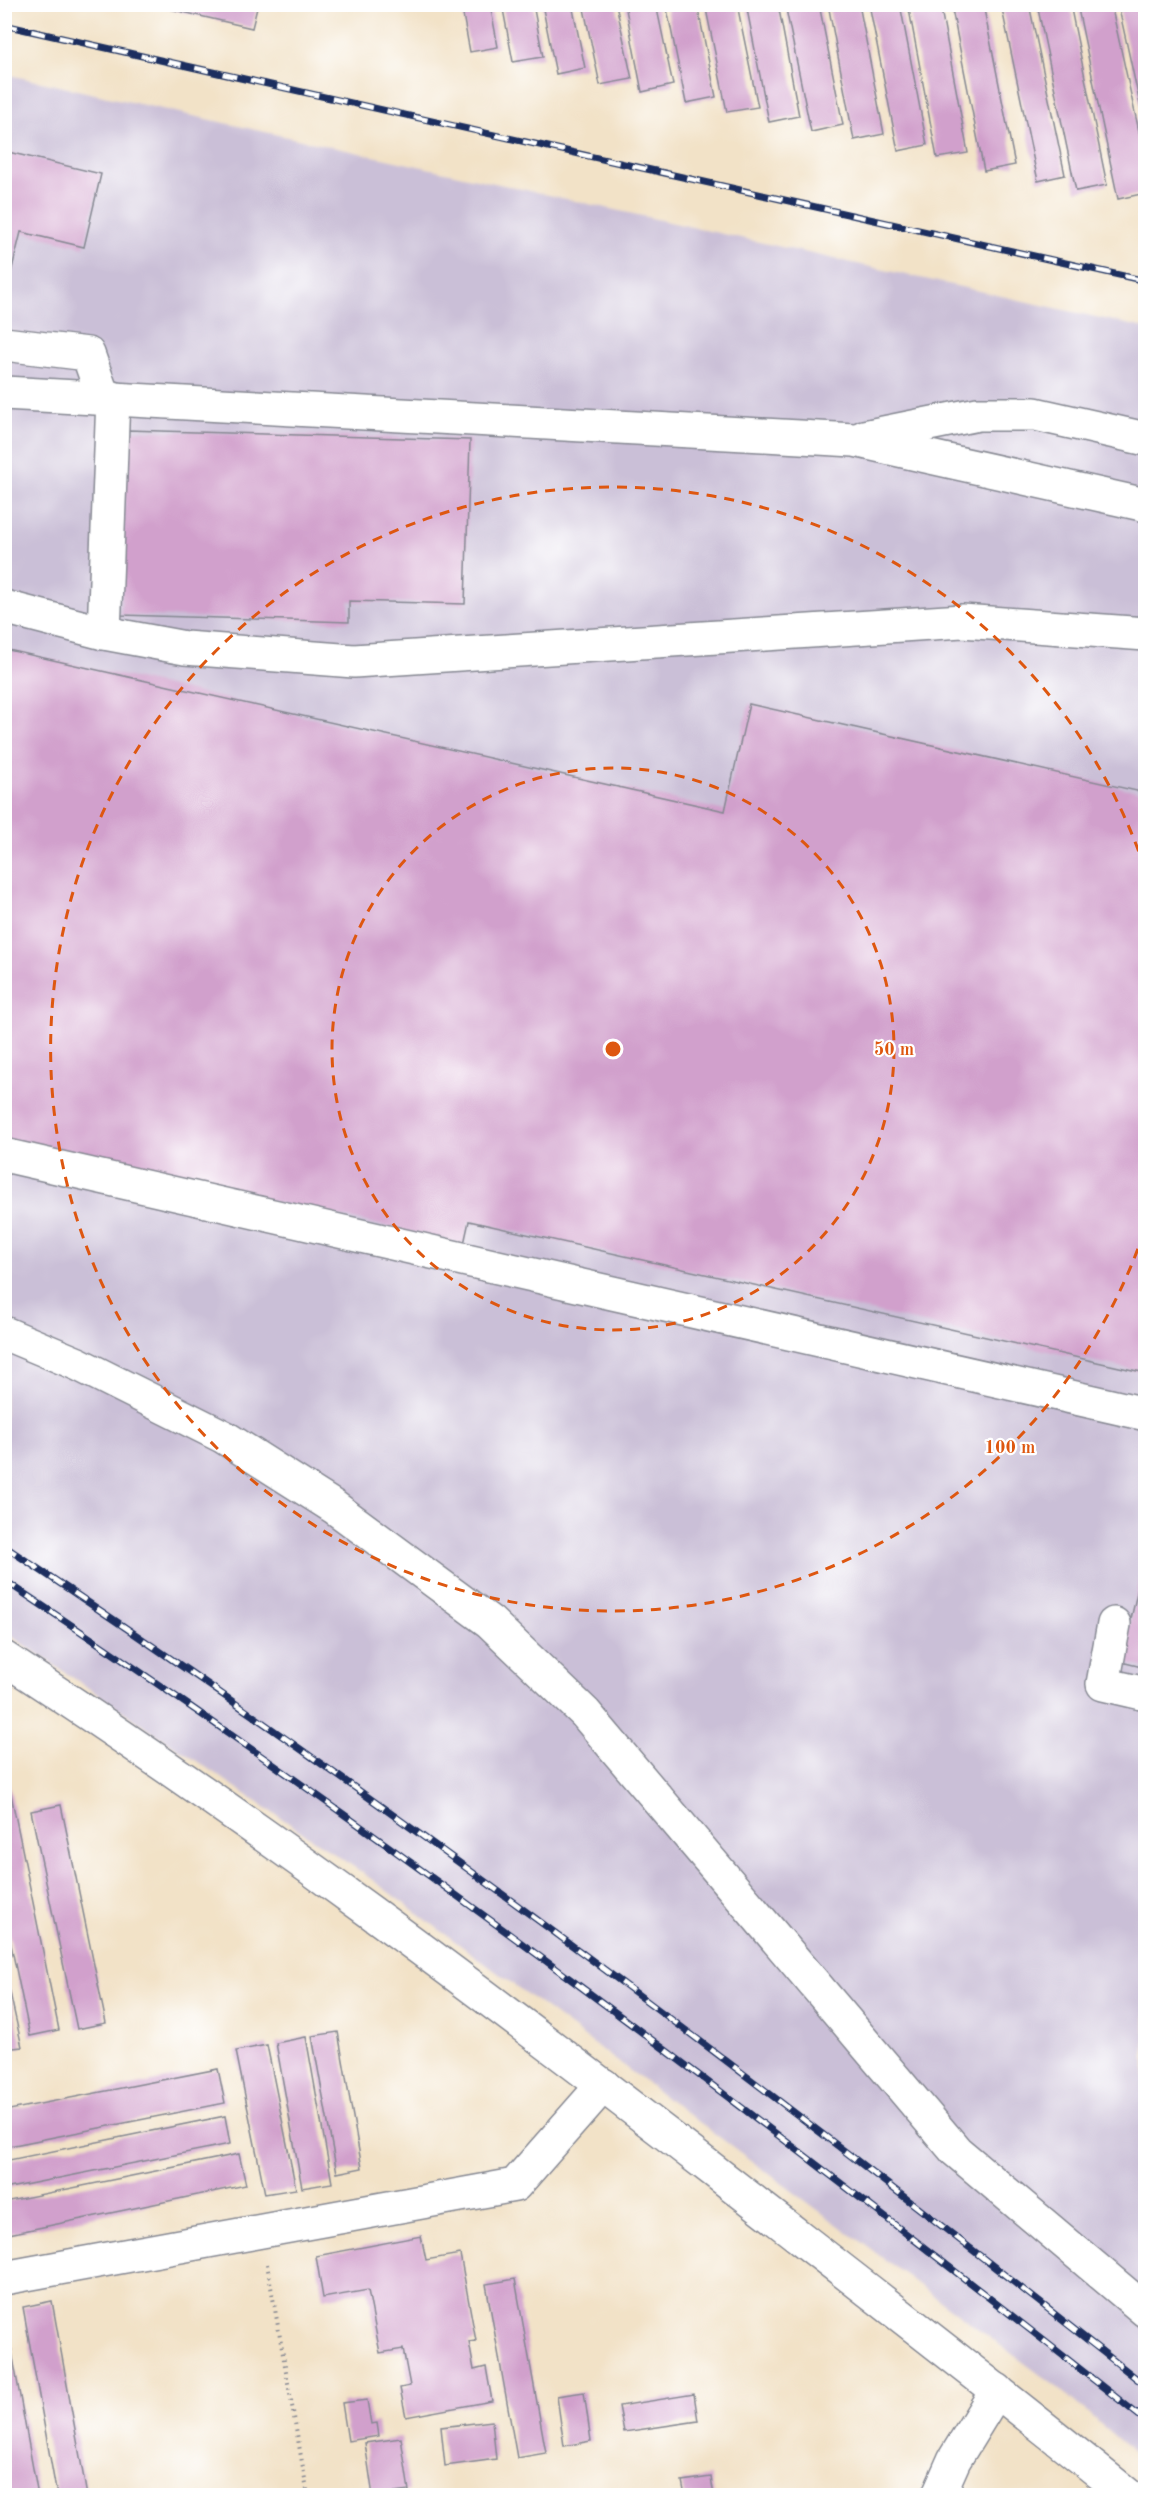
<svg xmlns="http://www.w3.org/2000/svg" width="1150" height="2500" font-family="'Old Standard TT',serif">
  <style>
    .industrial { fill: #cabfd7 }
    .building { fill: #d1a0cc }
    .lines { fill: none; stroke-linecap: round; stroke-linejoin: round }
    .minor-casing { stroke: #868892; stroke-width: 36 }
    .path { stroke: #868892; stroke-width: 4; stroke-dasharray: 1.5 4.5; stroke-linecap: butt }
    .minor { stroke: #fff; stroke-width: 33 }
    .rail-casing { stroke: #1b2f5e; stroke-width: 7 }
    .rail { stroke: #fff; stroke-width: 4.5; stroke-dasharray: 14; stroke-linecap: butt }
    .ring { fill: none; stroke: #de5710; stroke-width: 3; stroke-dasharray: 10 8 }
    .centre { fill: #de5710; stroke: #fff; stroke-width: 3 }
    .ring-label { font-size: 18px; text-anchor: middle; font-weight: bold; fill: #de5710; stroke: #fff; stroke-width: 4.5; stroke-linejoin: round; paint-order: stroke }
  </style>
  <rect width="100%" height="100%" fill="#fff"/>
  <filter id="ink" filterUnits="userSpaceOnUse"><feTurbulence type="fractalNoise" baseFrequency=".0167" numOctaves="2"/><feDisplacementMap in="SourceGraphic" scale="12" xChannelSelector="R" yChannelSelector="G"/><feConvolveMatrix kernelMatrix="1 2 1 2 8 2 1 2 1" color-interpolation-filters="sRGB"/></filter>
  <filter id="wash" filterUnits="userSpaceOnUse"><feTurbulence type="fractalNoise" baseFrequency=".008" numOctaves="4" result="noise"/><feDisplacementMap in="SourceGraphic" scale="24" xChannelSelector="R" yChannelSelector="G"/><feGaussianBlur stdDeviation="1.35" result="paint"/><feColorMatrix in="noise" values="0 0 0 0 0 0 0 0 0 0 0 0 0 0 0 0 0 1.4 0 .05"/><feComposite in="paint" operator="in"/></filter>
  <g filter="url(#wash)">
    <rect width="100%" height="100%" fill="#f2e2c7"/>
    <!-- industrial -->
    <path class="industrial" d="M5,74L1145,328V2462L1058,2388L363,1873L5,1632Z"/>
    <g id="blocks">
      <!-- building -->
      <g class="building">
        <path d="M161,4H258L252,28L161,7Z"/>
        <path d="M461,4H490L498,47L470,52Z"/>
        <path d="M502,4H533L543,57L513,62Z"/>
        <path d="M542,4H572L585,68L556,74Z"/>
        <path d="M583,4H616L632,79L600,85Z"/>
        <path d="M625,4H656L673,85L642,92Z"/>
        <path d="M666,4H697L716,97L686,103Z"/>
        <path d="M705,4H737L758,107L727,112Z"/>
        <path d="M746,4H778L799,116L769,122Z"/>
        <path d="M785,4H819L843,125L811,132Z"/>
        <path d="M828,4H859L884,134L854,140Z"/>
        <path d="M869,4H900L927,145L898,151Z"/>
        <path d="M908,4H940L968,153L937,158Z"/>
        <path d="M951,4H983L1015,165L984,171Z"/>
        <path d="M1001,4H1029L1065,175L1038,181Z"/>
        <path d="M1037,4H1070L1107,185L1076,191Z"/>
        <path d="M1077,4H1111L1146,163V193L1118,199Z"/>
        <path d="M1118,4H1146V127H1145Z"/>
        <path d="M4,151L101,174L84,247L21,232L5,297Z"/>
        <path d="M127,430L470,440L465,604L349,601V622L121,615Z"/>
        <path d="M4,649L725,811L749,704L1146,793V1373L469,1221L464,1244L4,1141Z"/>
        <path d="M1145,1558H1146V1668L1121,1662Z"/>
        <path d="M6,1770L59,2030L30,2036L4,1911Z"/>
        <path d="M61,1805L106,2023L77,2029L31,1811Z"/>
        <path d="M4,1970H5L22,2047L4,2049Z"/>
        <path d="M338,2032L362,2168L337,2173L312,2036Z"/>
        <path d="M306,2037L332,2183L302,2188L276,2043Z"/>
        <path d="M267,2045L296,2189L265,2194L236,2051Z"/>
        <path d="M218,2069L225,2103L4,2147V2111Z"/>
        <path d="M225,2116L230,2144L4,2189V2161Z"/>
        <path d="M239,2154L246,2185L4,2235V2202Z"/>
        <path d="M421,2236L426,2260L460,2254L476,2341L469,2342L474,2370L486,2367L492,2401L406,2417L400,2388L410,2386L403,2349L380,2353L368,2290L323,2298L316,2256Z"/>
        <path d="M515,2279L546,2453L517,2458L486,2284Z"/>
        <path d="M52,2301L87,2496H57L23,2307Z"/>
        <path d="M4,2319H6L38,2496H7L4,2483Z"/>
        <path d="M584,2392L591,2441L564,2446L557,2396Z"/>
        <path d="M694,2394L698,2421L624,2432L619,2406Z"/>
        <path d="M367,2400L371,2424L377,2423L379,2436L348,2441L342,2403Z"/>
        <path d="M492,2421L496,2459L445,2466L441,2427Z"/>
        <path d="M401,2438L409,2491L373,2496L365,2443Z"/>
        <path d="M711,2477L714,2496H685L682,2481Z"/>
      </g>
    </g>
  </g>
  <g filter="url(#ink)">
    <use href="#blocks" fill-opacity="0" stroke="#868892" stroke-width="1.5"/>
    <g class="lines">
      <!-- minor casing -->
      <g class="minor-casing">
        <g id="minor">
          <path d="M4,344L88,354L103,397"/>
          <path d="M4,393L854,440L1146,505"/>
          <path d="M864,437L978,414H1035L1146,439"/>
          <path d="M4,607L104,633L185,648L354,661L962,621L1146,634"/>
          <path d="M104,633L113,398"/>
          <path d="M4,1155L1146,1414"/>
          <path d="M4,1333L78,1364L224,1437L334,1507L490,1622L585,1713L956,2151L1146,2311"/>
          <path d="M1114,1624L1103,1684L1146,1694"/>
          <path d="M4,1658C249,1817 482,1992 713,2170C852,2278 992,2385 1129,2496"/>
          <path d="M4,2278L515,2185L603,2085"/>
          <path d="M938,2496L954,2460L997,2390"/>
        </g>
      </g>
      <!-- path -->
      <path class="path" d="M267,2264L308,2496"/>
      <!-- minor -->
      <use href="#minor" class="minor"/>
      <!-- rail casing -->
      <g class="rail-casing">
        <g id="rail">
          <path d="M4,25L1146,281"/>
          <path d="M4,1546C398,1807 775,2093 1146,2386"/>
          <path d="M4,1580C398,1842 775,2128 1146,2421"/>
        </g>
      </g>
      <!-- rail -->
      <use href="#rail" class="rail"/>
    </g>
  </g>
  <!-- distance rings -->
  <g class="ring">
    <circle cx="613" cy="1049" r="281"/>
    <path d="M1144 1232A562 562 0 1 1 1144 866"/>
  </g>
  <circle cx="613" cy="1049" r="9" class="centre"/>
  <g class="ring-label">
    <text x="894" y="1055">50 m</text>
    <text x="1010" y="1453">100 m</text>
  </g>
  <!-- margin -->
  <rect width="1150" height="2500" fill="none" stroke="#fff" stroke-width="24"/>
</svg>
